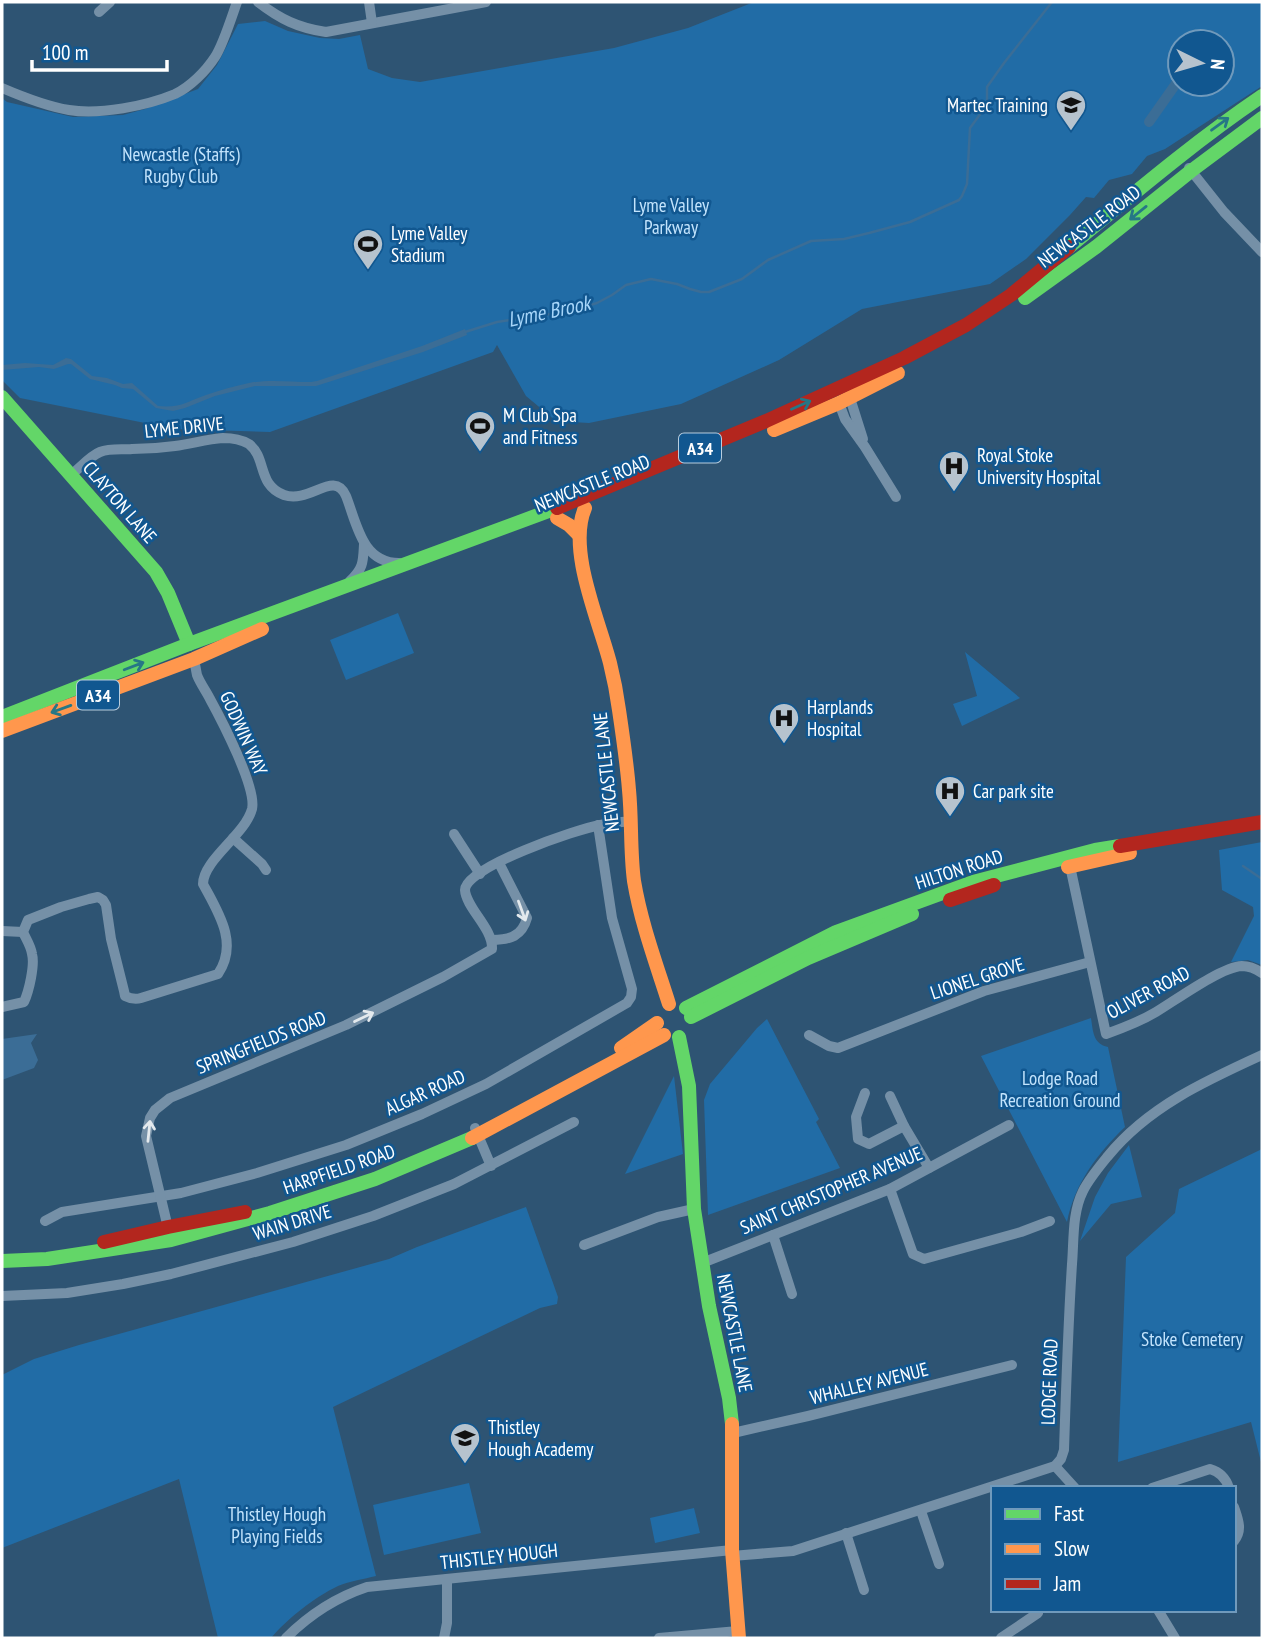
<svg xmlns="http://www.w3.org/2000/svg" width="1264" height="1640" font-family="'PT Sans Narrow',sans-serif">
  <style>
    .green { fill: #216ca6; fill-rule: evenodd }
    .water { fill: #3b6d96 }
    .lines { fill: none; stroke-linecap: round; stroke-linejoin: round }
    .stream { stroke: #3b6d96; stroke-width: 2.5 }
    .canal { stroke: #3b6d96; stroke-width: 10 }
    .street { stroke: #7590a7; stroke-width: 10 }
    .fast { stroke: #63d668; stroke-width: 14 }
    .slow { stroke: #ff974d; stroke-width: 14 }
    .jam { stroke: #b3261e; stroke-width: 14 }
    .oneway { stroke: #267786 }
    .oneway2 { stroke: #e3e9ed }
    .labels { text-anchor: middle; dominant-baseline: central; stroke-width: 5; stroke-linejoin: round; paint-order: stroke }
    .shield { fill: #115790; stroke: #b8cdde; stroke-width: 2 }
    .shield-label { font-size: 18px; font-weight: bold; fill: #fff }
    .poi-label { font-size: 19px; fill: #fff; stroke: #115790; text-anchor: start }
    .park-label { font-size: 19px; fill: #c3e4fd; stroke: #115790 }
    .street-label { font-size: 19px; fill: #fff; stroke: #115790 }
    .water-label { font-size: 21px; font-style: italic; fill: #a7d6fa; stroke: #115790 }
  </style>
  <rect width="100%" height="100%" fill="#2e5473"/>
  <!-- green -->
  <g class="green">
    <path d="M754,2H1262V86L1165,149L1147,156L1132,174L1109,180L1094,198L1086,197L1070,215L1026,259L990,284L862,309L779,360L681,404L589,423L556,421L526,396L497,345L493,352L270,432L175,429L20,398L2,380V98L7,102L73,117L123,115L145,109L198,89L217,65L238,24L265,21L288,31L320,38L339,39L360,35L368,69L392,78L420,82L614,48L688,28ZM1196,27L1185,42H1222V84H1180V42H1184Z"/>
    <path d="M398,613L414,653L346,680L330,640Z"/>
    <path d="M965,652L1020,698L962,726L953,704L977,696Z"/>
    <path d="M1262,842V965L1248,960L1231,962L1254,916L1253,907L1222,890L1219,850Z"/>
    <path d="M1091,1018C1093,1031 1093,1044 1108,1047L1125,1127C1097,1154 1075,1183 1067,1222L981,1056Z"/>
    <path d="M767,1019L819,1119L816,1122L840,1168L708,1215L704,1100L710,1084L757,1028Z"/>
    <path d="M674,1076L683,1154L625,1174Z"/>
    <path d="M1129,1145L1142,1197L1111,1204L1080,1241L1095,1197L1108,1173Z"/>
    <path d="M1262,1149V1466L1251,1422L1118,1462L1126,1257L1175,1213L1179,1189Z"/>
    <path d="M526,1207L558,1297L557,1304L540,1308L333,1407L376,1576C364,1579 350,1581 338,1586C315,1597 287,1619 271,1638H218L179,1479L2,1548V1375L34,1359L79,1345L389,1259L417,1247Z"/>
    <path d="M469,1483L481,1533L384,1555L373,1505Z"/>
    <path d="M694,1508L700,1533L655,1543L650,1518Z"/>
  </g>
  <!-- water -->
  <g class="water">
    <path d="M465,329L467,335L423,352L316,386H255L215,396L185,408L173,411L156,408L133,389L122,388L115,385L90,379L71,364H68L54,369L39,367L2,370V365L25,363L53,365L66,358L71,359L92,376L107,378L123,384L132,383L158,406C181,408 186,402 206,395C220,390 235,386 249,383C269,379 290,382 311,382L317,381L422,346Z"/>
    <path d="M37,1034L31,1043L38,1060L34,1068L2,1080V1039Z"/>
  </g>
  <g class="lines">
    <!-- stream -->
    <g class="stream">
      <path d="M465,332L497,322L570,311L597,303L612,295L626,285L651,279L677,284L690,289L701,292H709L742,279L768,260L811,241L844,239L869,233L910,222L959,200L962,196L967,184L970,128L987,105V87L1004,63L1052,2"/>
      <path d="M1243,866L1262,879"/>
    </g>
    <!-- canal -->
    <g class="canal">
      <path d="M1205,42L1211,35"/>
      <path d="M1149,122L1180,78"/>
    </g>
    <!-- street -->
    <g class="street">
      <path d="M258,2C280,19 298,28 326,32L486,2"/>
      <path d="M369,2L372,23"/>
      <path d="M99,12L110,2"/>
      <path d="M2,88C23,97 45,106 69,110C100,115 146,106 175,94C190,87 206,71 215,57C223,45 232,16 237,2"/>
      <path d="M1189,168L1224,212L1262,252"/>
      <path d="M850,398L863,439"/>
      <path d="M839,403L845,419L865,447L896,497"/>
      <path d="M71,475C80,468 90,456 100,452C110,448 122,450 132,449C146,449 161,448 175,446C191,444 207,439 223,438C231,438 242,440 249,444C267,458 257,485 284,495C310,504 334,469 346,496C357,524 362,563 399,563"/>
      <path d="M350,581C364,568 363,561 364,544"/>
      <path d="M454,834L480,874"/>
      <path d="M233,838L262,864L266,870"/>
      <path d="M1067,865L1070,866L1106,1034C1123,1028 1141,1021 1156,1012C1176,1000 1221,967 1242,966C1250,966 1256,969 1262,973"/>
      <path d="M2,931L23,932"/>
      <path d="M492,940C510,940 522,936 527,918L499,863"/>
      <path d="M2,1007L24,1002C29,991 35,965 32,954C31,946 26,939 23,932L28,920L61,907L89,899L98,897L103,900L106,905L111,939L124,991L125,996C131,999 135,1000 141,998L218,974C239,943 218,912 203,884C203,860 245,835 252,809C257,788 221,719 210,699C206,691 200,683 197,675C196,670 195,664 194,659"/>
      <path d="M809,1035L829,1046L838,1048L984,991L1090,962"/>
      <path d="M865,1093L856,1117L858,1139L869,1144L904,1126"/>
      <path d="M890,1096L904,1126L929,1168"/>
      <path d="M475,1128L491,1166"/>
      <path d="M890,1189L913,1254L924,1259L1021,1232L1050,1221"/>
      <path d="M45,1221L62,1212L181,1193L257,1173L346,1145L422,1114L486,1084L627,1003L631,997L632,989L612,918L598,825"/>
      <path d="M169,1232L146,1136L150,1118L155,1110L170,1098L346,1025L443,977L492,949C493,928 466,908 465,890C465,867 578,829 600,825C610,823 621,822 632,821"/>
      <path d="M773,1235L792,1294"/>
      <path d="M584,1245L658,1217L694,1209"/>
      <path d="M702,1263L890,1189L1009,1125"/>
      <path d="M2,1296L67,1293L123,1284L171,1274L293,1242L373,1216L454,1184L574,1122"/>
      <path d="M733,1433L808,1416L1012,1365"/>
      <path d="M1055,1466L1075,1488"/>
      <path d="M1152,1488L1210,1469C1220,1472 1226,1478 1229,1488"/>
      <path d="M1234,1507C1238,1519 1243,1530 1234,1541"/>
      <path d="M921,1511L939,1564"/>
      <path d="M846,1533L864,1590"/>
      <path d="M732,1556L793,1551L1055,1466L1061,1459L1064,1450C1066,1388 1068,1326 1072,1264C1074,1240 1072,1213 1083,1191C1089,1179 1099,1167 1108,1156C1148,1107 1205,1081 1262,1055"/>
      <path d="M1158,1610L1175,1638"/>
      <path d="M286,1638C308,1616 337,1597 367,1587L732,1550"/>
      <path d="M444,1638L447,1623V1579"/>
      <path d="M659,1638L738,1631"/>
      <path d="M1001,1638L1038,1613L1037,1610"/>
    </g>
    <!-- fast -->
    <g class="fast">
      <path d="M1069,247C1132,195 1194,142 1262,96"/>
      <path d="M1025,298L1096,247L1191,171L1262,118"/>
      <path d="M2,397L156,572L168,593L189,644"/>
      <path d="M2,717L189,644L557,508"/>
      <path d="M686,1008L836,932L973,882L1095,850L1120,846"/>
      <path d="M691,1017L808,958L912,914"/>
      <path d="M679,1037L689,1086L694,1209L709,1306L729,1398L732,1424"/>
      <path d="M2,1261L47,1259L171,1240L270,1213L375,1179L472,1138"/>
    </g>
    <!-- slow -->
    <g class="slow">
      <path d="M774,430L839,403L898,373"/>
      <path d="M585,508C567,550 599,620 610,663C614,679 617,695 619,710C623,737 627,764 629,790C632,820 630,851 634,881C641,923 656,963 669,1004"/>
      <path d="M557,518L569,525L579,535"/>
      <path d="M2,731L194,659L262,629"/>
      <path d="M1068,867L1130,853"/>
      <path d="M621,1048L657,1023"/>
      <path d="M472,1138L664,1035"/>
      <path d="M732,1424V1550L739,1638"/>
    </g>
    <!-- jam -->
    <g class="jam">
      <path d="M557,508L766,421L904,358L966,325L1011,295L1069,247"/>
      <path d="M1120,846L1262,822"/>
      <path d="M950,900L994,885"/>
      <path d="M104,1242L168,1227L245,1212"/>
    </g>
  </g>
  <!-- one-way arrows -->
  <defs><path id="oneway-shaft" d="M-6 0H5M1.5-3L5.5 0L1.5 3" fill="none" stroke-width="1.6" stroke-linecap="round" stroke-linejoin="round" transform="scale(1.75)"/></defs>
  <g class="oneway">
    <use href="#oneway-shaft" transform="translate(1220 124) rotate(-36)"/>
    <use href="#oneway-shaft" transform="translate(1138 213) rotate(141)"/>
    <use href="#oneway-shaft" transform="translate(801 405) rotate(-24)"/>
    <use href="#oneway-shaft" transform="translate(134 666) rotate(-21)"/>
    <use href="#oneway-shaft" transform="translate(61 709) rotate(160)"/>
  </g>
  <g class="oneway2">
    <use href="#oneway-shaft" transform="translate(522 911) rotate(70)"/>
    <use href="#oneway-shaft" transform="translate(364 1017) rotate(-26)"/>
    <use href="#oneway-shaft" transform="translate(149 1131) rotate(-84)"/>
  </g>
  <!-- icons -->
  <defs>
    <g id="school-pin" transform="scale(1.575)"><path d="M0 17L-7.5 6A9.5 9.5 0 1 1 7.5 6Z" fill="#b6c3ce" stroke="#115790"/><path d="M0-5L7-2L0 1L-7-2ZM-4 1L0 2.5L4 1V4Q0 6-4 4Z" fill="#111"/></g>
    <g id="stadium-pin" transform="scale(1.575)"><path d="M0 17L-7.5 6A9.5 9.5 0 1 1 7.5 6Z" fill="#b6c3ce" stroke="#115790"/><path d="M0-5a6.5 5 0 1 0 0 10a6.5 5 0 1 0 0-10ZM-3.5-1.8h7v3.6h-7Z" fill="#111"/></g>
    <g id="hospital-pin" transform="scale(1.575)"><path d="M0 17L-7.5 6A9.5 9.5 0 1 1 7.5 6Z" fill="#b6c3ce" stroke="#115790"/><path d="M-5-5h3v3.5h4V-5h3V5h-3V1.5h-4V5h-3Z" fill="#111"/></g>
  </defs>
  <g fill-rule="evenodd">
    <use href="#school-pin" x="1071" y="105"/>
    <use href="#stadium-pin" x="368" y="244"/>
    <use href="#stadium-pin" x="480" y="426"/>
    <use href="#hospital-pin" x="954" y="466"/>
    <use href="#hospital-pin" x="784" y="718"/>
    <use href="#hospital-pin" x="950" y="791"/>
    <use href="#school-pin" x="465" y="1438"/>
  </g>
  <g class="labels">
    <!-- shield labels -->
    <g class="shield">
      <rect x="679" y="433.5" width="42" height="29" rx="5"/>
      <rect x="77" y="680.5" width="42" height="29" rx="5"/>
    </g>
    <g class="shield-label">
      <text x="700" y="448">A34</text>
      <text x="98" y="695">A34</text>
    </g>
    <!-- poi labels -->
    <g class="poi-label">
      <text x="1048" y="105" text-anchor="end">Martec Training</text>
      <text x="391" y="233">Lyme Valley<tspan x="391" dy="22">Stadium</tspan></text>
      <text x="503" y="415">M Club Spa<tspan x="503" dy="22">and Fitness</tspan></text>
      <text x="977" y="455">Royal Stoke<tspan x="977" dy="22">University Hospital</tspan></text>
      <text x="807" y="707">Harplands<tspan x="807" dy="22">Hospital</tspan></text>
      <text x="973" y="791">Car park site</text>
      <text x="488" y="1427">Thistley<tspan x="488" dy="22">Hough Academy</tspan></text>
    </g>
    <!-- park labels -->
    <g class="park-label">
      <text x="181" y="154">Newcastle (Staffs)<tspan x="181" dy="22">Rugby Club</tspan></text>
      <text x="671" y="205">Lyme Valley<tspan x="671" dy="22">Parkway</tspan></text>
      <text x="1060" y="1078">Lodge Road<tspan x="1060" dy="22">Recreation Ground</tspan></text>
      <text x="1192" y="1339">Stoke Cemetery</text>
      <text x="277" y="1514">Thistley Hough<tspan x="277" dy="22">Playing Fields</tspan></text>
    </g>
    <!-- street labels -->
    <g class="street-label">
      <text transform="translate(1089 226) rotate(-37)">NEWCASTLE ROAD</text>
      <text transform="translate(184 427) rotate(-6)">LYME DRIVE</text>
      <text transform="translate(592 483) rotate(-22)">NEWCASTLE ROAD</text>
      <text transform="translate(120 502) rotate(49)">CLAYTON LANE</text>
      <text transform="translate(244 733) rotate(66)">GODWIN WAY</text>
      <text transform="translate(606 772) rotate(-96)">NEWCASTLE LANE</text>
      <text transform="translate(959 869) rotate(-18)">HILTON ROAD</text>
      <text transform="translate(977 978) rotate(-18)">LIONEL GROVE</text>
      <text transform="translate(1148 992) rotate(-28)">OLIVER ROAD</text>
      <text transform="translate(261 1042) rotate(-22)">SPRINGFIELDS ROAD</text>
      <text transform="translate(425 1092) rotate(-24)">ALGAR ROAD</text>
      <text transform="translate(339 1169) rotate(-19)">HARPFIELD ROAD</text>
      <text transform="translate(831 1190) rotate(-23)">SAINT CHRISTOPHER AVENUE</text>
      <text transform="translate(292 1222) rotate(-17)">WAIN DRIVE</text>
      <text transform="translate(735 1333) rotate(79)">NEWCASTLE LANE</text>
      <text transform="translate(1049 1382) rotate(-88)">LODGE ROAD</text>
      <text transform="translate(869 1383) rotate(-14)">WHALLEY AVENUE</text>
      <text transform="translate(499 1556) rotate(-6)">THISTLEY HOUGH</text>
    </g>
    <!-- water labels -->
    <g class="water-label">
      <text transform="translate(549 311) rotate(-12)">Lyme Brook</text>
    </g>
  </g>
  <!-- border -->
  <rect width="1264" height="1640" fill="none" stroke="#ffffff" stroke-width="7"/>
  <!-- legend -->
  <rect x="991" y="1486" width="245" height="126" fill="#115790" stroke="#709abc" stroke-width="2"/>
  <rect x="1005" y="1509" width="35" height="10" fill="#63d668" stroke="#709abc" stroke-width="2"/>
  <text x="1054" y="1521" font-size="21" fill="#ffffff">Fast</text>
  <rect x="1005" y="1544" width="35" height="10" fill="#ff974d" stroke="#709abc" stroke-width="2"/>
  <text x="1054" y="1556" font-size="21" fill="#ffffff">Slow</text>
  <rect x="1005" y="1579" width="35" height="10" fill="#b3261e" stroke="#709abc" stroke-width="2"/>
  <text x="1054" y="1591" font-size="21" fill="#ffffff">Jam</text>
  <!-- north arrow -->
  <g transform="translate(1201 63) rotate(95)"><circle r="33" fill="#115790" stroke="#709abc" stroke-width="2"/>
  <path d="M0-5L12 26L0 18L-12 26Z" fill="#b6c3ce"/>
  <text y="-10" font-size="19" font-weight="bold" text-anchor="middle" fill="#ffffff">N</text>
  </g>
  <!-- scale -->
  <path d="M32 60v10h135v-10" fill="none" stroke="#ffffff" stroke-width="3.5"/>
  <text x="42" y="60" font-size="21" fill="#ffffff" stroke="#115790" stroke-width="5" paint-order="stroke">100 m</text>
</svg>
